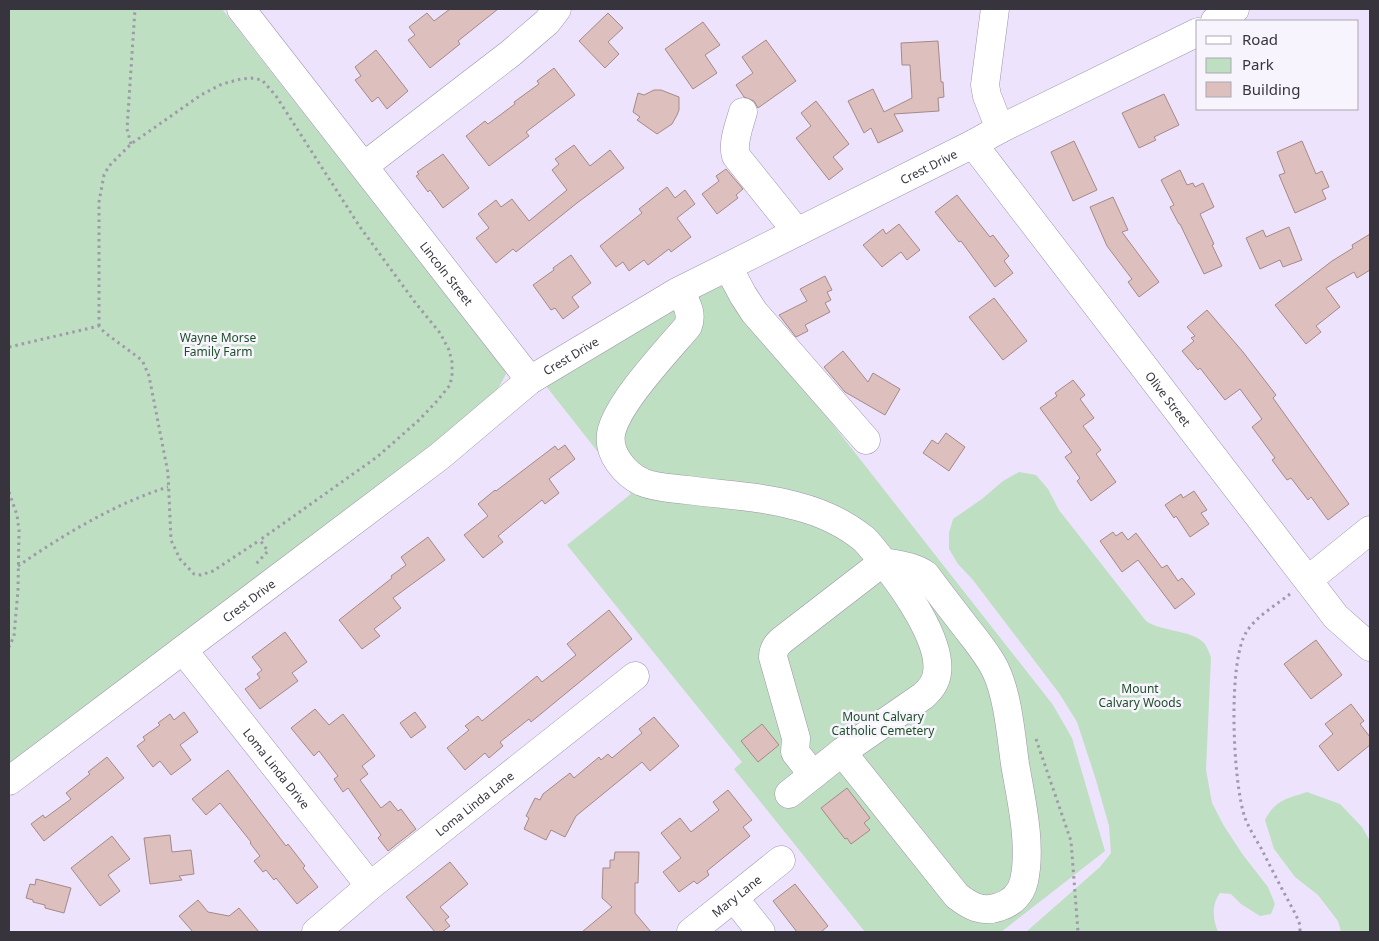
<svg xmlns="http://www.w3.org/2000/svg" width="1379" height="941" font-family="'Noto Sans',sans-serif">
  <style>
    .green { fill: #bedfc1 }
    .building { fill: #ddbfbe; stroke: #a58988 }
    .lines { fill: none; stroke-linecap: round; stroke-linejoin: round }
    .minor-casing { stroke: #9e94ab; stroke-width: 29 }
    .path { stroke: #a098ab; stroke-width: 3; stroke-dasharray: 2.5 4; stroke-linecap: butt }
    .minor { stroke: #fff; stroke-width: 28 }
    .labels { text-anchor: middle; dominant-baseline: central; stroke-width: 5; stroke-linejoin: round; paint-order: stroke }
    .street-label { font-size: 12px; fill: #38343d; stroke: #f8f4fe }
    .park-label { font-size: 12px; fill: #1b5026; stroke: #f8f4fe }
  </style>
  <rect width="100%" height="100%" fill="#eee3fc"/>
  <!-- green -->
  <g class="green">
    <path d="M9,9H222L505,369L506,374L499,387L490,396L416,460L9,766Z"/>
    <path d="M721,282L1053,705L1072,738L1105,851L1001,932H865L734,769L742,762L567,545L631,494L546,386L565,373Z"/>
    <path d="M1019,472L1036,475L1048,489L1059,510L1146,621C1162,632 1192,630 1204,643C1207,646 1209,653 1211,657L1206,770L1212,803L1224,826L1243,855L1268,887L1275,904L1271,914L1260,916L1241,904L1231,894L1220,893C1211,905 1213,920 1218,932H1026L1100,867L1111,853L1109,826L1096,780L1077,722L1059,693L973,580L958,564L949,549V533L953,519L982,499L1003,481Z"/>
    <path d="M1307,792L1340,804L1362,827L1370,841V932H1341L1338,921L1318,895L1295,877L1274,849L1265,820C1276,799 1287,799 1307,792Z"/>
  </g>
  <!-- building -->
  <g class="building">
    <path d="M450,9H498L458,41L460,44L430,68L408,40L415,35L409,27L427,13L434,21Z"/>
    <path d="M608,13L623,28L608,42L619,54L605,68L579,41Z"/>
    <path d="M703,22L720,45L705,55L717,73L693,89L665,49Z"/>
    <path d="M766,40L796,81L758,108L754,101L744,97L736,85L753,73L742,57Z"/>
    <path d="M938,41L941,82H943L944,97L938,98L939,111L894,114L903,131L878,143L871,128L864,133L848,101L873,89L884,112L912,98L910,65H902L901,43Z"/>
    <path d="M376,50L408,91L387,109L378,97L372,102L355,80L361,76L355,67Z"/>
    <path d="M554,68L575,95L526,132L529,136L489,166L466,136L485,121L488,124L515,104L514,102L539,84L537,81Z"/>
    <path d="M654,90H661L679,97V110L677,115L672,124L657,134L637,120L640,117L633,112L638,93L644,95Z"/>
    <path d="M1164,94L1179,125L1154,137L1156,140L1139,148L1122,113Z"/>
    <path d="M816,101L849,144L833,157L843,169L829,180L796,138L811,126L801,113Z"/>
    <path d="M1074,141L1097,190L1073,201L1051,152Z"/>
    <path d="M1302,141L1316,174L1322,171L1329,187L1322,190L1326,199L1295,213L1279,175L1285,173L1277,152Z"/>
    <path d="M574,145L590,166L610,150L624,168L577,203L516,252L513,249L496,263L476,238L489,228L478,214L496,200L501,207L512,199L529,221L567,190L552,170L559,164L555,159Z"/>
    <path d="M443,154L469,188L443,208L430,190L428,192L416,176L419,174L417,172Z"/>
    <path d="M726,169L743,189L736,195L738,198L717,214L702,194L719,181L716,176Z"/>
    <path d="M1180,170L1187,185L1193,183L1195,187L1203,183L1214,207L1200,214L1214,244L1212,245L1222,266L1204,274L1180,224H1179L1170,207L1174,205L1161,180Z"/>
    <path d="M667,187L675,198L685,190L695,204L677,218L691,237L671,252L669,249L648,265L644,260L629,271L623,262L616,267L600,246L642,213L639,209Z"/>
    <path d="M957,195L990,237L993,235L1009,256L1004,261L1013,273L995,287L961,241L959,242L935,212Z"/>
    <path d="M1113,197L1128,230L1122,232L1159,282L1139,297L1128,282L1132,279L1107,246L1090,207Z"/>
    <path d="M899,224L920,250L907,260L901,252L882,267L863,245L883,229L886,234Z"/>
    <path d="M1289,227L1302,260L1283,267L1280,260L1260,269L1246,238L1263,230L1266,237Z"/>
    <path d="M1370,234V270L1357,278L1354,272L1326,288L1340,307L1316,326L1321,332L1306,344L1275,305L1332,261L1353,248L1352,245Z"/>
    <path d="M571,255L591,283L572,297L579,307L563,319L555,308L551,310L533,285L554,270L553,268Z"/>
    <path d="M825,276L832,290L827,292L831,300L825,303L830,312L805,325L808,331L796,337L779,315L807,301L800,289Z"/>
    <path d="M994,298L1027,341L1003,360L969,317Z"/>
    <path d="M1207,310L1243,352L1276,395L1273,398L1349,504L1328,520L1311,497L1308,500L1291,478L1287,480L1272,460L1275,458L1252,427L1262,419L1240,389L1225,400L1200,368L1198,370L1182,351L1194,341L1191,338L1195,336L1187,327Z"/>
    <path d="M843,351L868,382L873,373L900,389L885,415L845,392L824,367Z"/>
    <path d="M1073,380L1085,395L1080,399L1094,418L1083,426L1101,450L1096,454L1116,482L1091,501L1077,481L1080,478L1065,457L1072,452L1040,408L1057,396L1055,393Z"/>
    <path d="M946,433L965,447L949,471L923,453L932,440L938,444Z"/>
    <path d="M565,445L575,459L549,479L559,493L545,504L542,500L498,536L503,542L483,558L464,535L488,516L478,504L495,490L496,491L555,446L558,450Z"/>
    <path d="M1194,491L1207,510L1201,513L1209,524L1190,537L1176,516L1174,518L1165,505L1181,494L1183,498Z"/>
    <path d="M1113,532L1116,536L1122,532L1128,540L1136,533L1162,568L1167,565L1178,581L1182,578L1195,594L1175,609L1138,560L1122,572L1100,541Z"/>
    <path d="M428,537L445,560L393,598L401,608L374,629L380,636L362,649L339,620L392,578L391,576L406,565L401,557Z"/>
    <path d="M609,610L632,639L531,722L529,719L500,742L503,746L489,758L485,753L465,770L447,748L469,730L465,726L478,716L482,721L537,676L542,682L576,655L567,644Z"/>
    <path d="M285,632L307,662L292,673L298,681L260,709L245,689L260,678L257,674L262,670L252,657Z"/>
    <path d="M1316,640L1342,675L1311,699L1284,664Z"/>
    <path d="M1351,704L1364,721L1360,724L1370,737V745L1338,771L1319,746L1333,734L1325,724Z"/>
    <path d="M315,709L329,725L343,714L375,756L362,766L368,774L360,780L381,808L390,801L398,811L401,809L416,829L388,851L378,838L381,835L348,788L343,792L334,779L338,776L319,751L314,756L291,728Z"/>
    <path d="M184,712L198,732L180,745L191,760L171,775L160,761L153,767L137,746L145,740L143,737L160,725L158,723L170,714L174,720Z"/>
    <path d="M415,712L426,727L411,738L400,723Z"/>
    <path d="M654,717L679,746L650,771L642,762L576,816L565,837L551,830L546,840L524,829L529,818L526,816L535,798L540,800L543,794L570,773L574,778L599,757L601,760L608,754L612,758L642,733L639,729Z"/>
    <path d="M762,724L779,745L758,762L741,741Z"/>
    <path d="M107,757L124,778L44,841L31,824L43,815L45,818L71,799L66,793L90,774L88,772Z"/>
    <path d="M228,770L286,846L288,844L305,866L303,868L318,887L297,904L276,878L274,880L266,870L263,872L254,861L260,856L250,843L251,842L220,803L206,815L192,799Z"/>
    <path d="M847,788L870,818L864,823L870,830L851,844L847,838L845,839L821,808Z"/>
    <path d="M728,790L752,820L743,827L750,836L707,871L709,875L697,884L694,881L679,892L663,872L681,858L661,833L680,818L691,832L719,810L713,802Z"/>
    <path d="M170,835L172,852L191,850L194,874L179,876L182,880L150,884L144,838Z"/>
    <path d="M112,836L130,859L108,875L120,891L100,906L71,868Z"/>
    <path d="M615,852H639L638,883H635V913L651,932H582L612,907L602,898L603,868H610V860H614Z"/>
    <path d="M450,862L468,884L440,907L449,917L445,920L450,926L442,932H435L406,897Z"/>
    <path d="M36,879L71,888L64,913L45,908V905L33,902V900L26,898L30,884L35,885Z"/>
    <path d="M795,884L828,926L821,932H797L773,901Z"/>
    <path d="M198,900L208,912L229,916L239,908L259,932H193L179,916Z"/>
  </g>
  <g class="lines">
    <!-- minor casing -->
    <g class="minor-casing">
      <g id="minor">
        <path id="s1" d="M241,9L530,380"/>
        <path d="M995,9L985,85L987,96L1000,129"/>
        <path d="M1215,21L1235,9"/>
        <path d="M743,112C739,126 732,143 736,156L797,232"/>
        <path id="s2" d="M973,144L1336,617L1370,647"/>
        <path d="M364,166L511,53L547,22L557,9"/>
        <path d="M728,267L743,295L754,312L866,440"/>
        <path d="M680,291C686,303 693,313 688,326C668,350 616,404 611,434C608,454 625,474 642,482C656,488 672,488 687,490C723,495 761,496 796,506C820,512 844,523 864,539C871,546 877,554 883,562L782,640C776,645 773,650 773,657L796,738L795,752L813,775"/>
        <path d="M1308,580L1370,530"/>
        <path id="s3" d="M183,650L370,886"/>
        <path d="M842,752L957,896C970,906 982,913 999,907C1012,903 1021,894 1024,881C1032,845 1021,799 1015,764C1011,735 1008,697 996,671C989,656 978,643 968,630C954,612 940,594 926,575C914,566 898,565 883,562"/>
        <path id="s4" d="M9,781L440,456L530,380L677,292L973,144L1000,129L1198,32"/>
        <path d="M789,794L842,752L923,696C930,690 936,682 937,673C942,641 903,586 883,562"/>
        <path d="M734,898L761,932"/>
        <path id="s5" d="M316,932L370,886L635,676"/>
        <path id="s6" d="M691,932L781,860"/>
      </g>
    </g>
    <!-- path -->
    <g class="path">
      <path d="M131,144L127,129L135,9"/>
      <path d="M99,326V202L104,175L109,166L131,144L201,95L222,84L241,79L251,78L262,80L276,96L360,227L414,301L440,333L449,350L452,362V375L450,385L437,401L419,420L377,457L260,540L268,551L256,564"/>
      <path d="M9,347L99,326L104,332L139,358L143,362L149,376L168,473L171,540L180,559L194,574L201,575L213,571L260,540"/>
      <path d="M9,492L17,515L19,530L18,590L14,636L9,647"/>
      <path d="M18,566C63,535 116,503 168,487"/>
      <path d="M1290,594C1276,605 1257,616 1247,631C1227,660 1233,784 1245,818C1249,828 1255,838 1261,848C1272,870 1284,893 1296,915L1300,925V932"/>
      <path d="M1036,739L1071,841L1078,932"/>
    </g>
    <!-- minor -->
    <use href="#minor" class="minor"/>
  </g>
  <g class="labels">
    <!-- street labels -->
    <g class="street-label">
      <text stroke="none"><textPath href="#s4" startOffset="1110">Crest Drive</textPath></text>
      <text stroke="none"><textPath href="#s1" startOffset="335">Lincoln Street</textPath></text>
      <text stroke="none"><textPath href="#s4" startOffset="705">Crest Drive</textPath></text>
      <text stroke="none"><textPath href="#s2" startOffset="321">Olive Street</textPath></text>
      <text stroke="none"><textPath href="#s4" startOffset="300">Crest Drive</textPath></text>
      <text stroke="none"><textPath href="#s3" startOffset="151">Loma Linda Drive</textPath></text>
      <text stroke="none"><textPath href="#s5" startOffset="204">Loma Linda Lane</textPath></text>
      <text stroke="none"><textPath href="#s6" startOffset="58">Mary Lane</textPath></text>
    </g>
    <!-- park labels -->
    <g class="park-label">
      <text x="218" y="337">Wayne Morse<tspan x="218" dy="14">Family Farm</tspan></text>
      <text x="1140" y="688">Mount<tspan x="1140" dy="14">Calvary Woods</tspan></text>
      <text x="883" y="716">Mount Calvary<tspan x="883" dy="14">Catholic Cemetery</tspan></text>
    </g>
  </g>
  <!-- border -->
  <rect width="1379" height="941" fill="none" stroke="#38343d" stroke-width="20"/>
  <!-- legend -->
  <rect x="1196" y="20" width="162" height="90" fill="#f8f4fe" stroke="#aba7b1"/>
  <rect x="1206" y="36" width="25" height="8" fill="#ffffff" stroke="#aba7b1"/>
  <text x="1242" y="45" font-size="15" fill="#38343d">Road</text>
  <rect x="1206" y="58" width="25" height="15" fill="#bedfc1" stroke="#aba7b1"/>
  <text x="1242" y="70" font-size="15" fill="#38343d">Park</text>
  <rect x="1206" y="82" width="25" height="15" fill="#ddbfbe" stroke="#aba7b1"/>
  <text x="1242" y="95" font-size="15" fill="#38343d">Building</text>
</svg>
